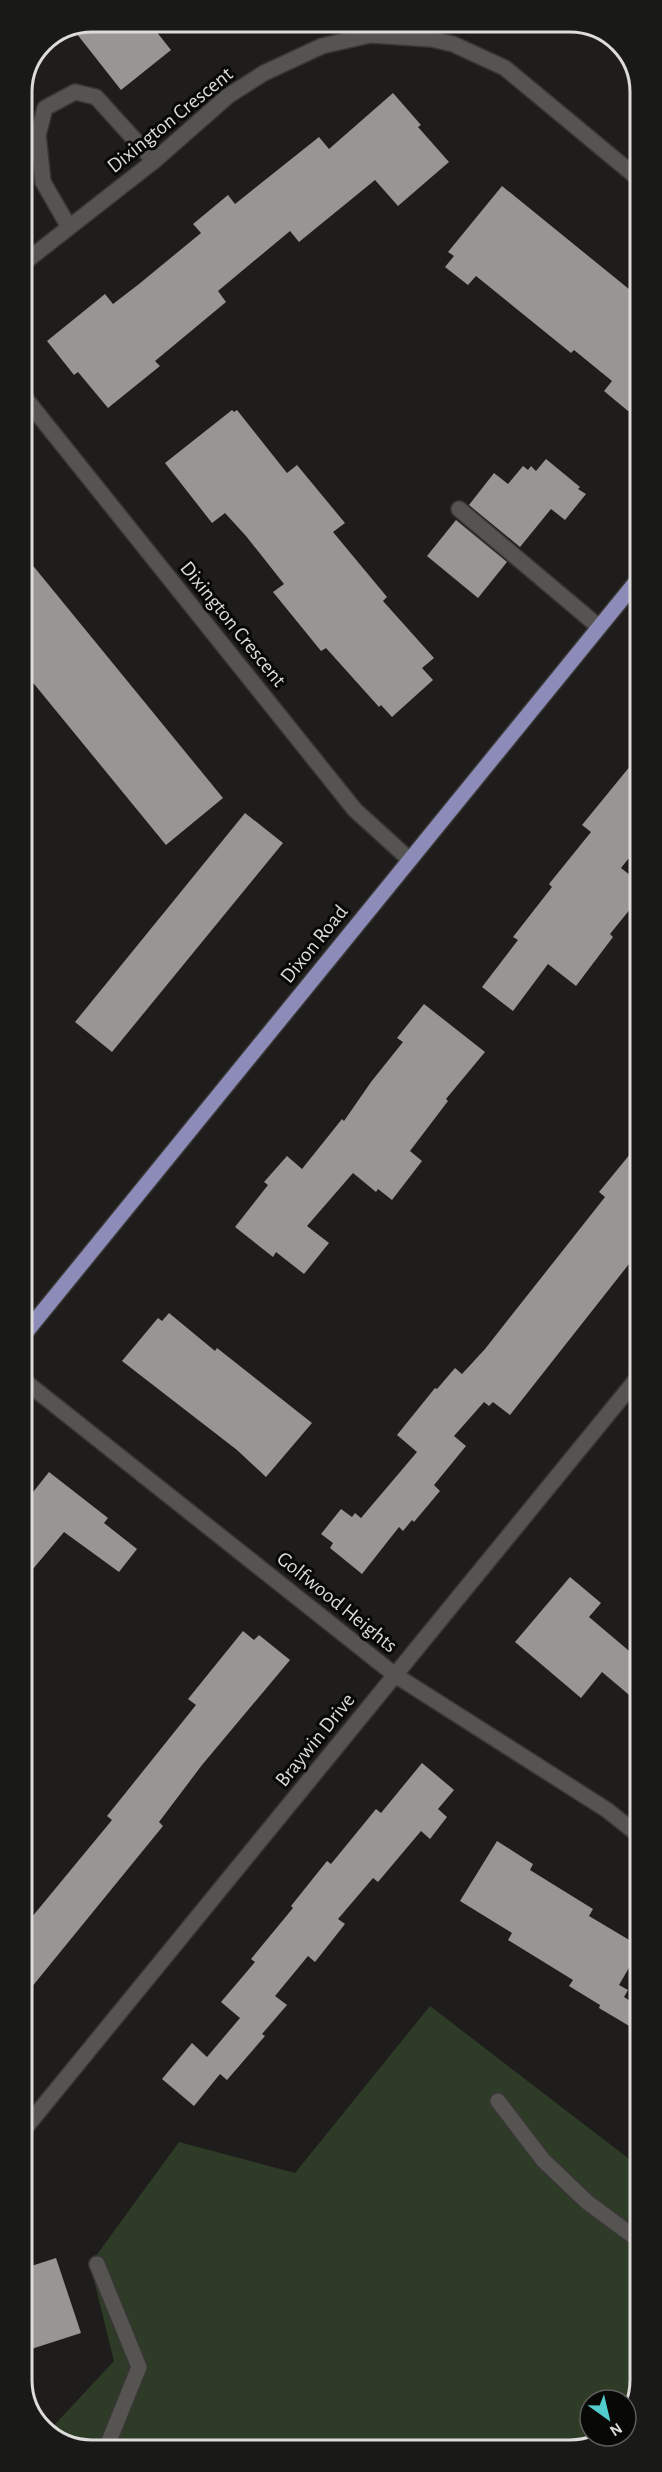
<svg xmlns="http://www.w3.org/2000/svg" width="662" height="2472" font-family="'Alegreya Sans',sans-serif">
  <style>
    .green { fill: #2d3b27 }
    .building { fill: #989692 }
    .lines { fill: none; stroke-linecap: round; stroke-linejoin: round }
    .minor-casing { stroke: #383735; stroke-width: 18 }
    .major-casing { stroke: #383735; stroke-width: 18 }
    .minor { stroke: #565451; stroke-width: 15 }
    .major { stroke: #8d8cb9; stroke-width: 15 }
    .labels { text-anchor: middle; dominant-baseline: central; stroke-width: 6; stroke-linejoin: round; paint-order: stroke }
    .street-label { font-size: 21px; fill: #dddcda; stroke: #080807 }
    .rim { fill: none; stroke: #dddcda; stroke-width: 3 }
  </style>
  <rect width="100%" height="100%" fill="#1f1d1b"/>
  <!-- green -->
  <path class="green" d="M430,2006L641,2168V2381L626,2421V2400H590V2436H608L585,2450L86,2451L46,2434L114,2361L90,2264L179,2142L295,2173Z"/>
  <!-- building -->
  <g class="building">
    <path d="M91,21H148L171,50L121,90L73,29Z"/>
    <path d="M393,93L421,125L418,127L449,162L398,206L375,180L299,242L290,231L218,291L226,302L155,361L160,366L108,408L78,372L74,375L47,341L105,294L113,304L139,284L201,233L193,224L228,195L235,204L319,137L329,149Z"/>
    <path d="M502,186L640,298V397L628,411L604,391L612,381L574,350L571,353L476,276L468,285L445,267L454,256L448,252Z"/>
    <path d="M232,410L234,412L237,410L287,473L297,465L345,523L333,532L387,597L383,601L434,658L422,668L433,680L392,717L381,705L379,707L326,648L321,651L273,592L284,584L246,536L225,513L212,523L165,463Z"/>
    <path d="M546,459L580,487L578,489L586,494L565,520L551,509L520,547L469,505L494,473L508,484L523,466L528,470L531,466L536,471Z"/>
    <path d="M456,520L507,562L478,598L427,556Z"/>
    <path d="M21,551L223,798L166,845L21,668Z"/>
    <path d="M640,754V844L621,868L640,883V897L610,934L613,937L576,986L548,964L513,1011L482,987L518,940L513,937L552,887L549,884L591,832L582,825Z"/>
    <path d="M245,813L283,843L112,1052L75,1022Z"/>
    <path d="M424,1004L485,1052L446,1099L448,1101L410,1151L422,1161L392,1200L378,1189L376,1192L353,1173L307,1226L329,1243L304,1274L276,1252L273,1257L235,1227L268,1185L264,1182L287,1156L302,1169L342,1119L344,1121L371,1082L403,1042L397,1038Z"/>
    <path d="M640,1142V1250L510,1415L493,1402L489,1406L484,1402L454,1436L466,1446L434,1485L440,1491L414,1522L412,1520L403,1531L399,1527L362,1574L330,1548L333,1543L321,1534L341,1509L352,1517L355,1513L361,1518L417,1452L397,1435L435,1388L437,1389L455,1368L462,1374L485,1349L605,1197L599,1192Z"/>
    <path d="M169,1313L215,1351L217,1348L312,1423L266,1477L237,1450L122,1361L158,1318L162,1321Z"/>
    <path d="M49,1472L108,1518L104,1523L137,1549L119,1572L64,1532L22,1582V1506Z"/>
    <path d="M570,1577L601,1603L589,1617L641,1661V1705L602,1672L581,1698L515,1642Z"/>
    <path d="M243,1631L254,1640L259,1635L290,1660L202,1765L159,1822L163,1826L22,1999V1929L112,1820L107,1816L196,1705L188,1699Z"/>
    <path d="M422,1763L454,1790L438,1809L447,1817L430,1839L421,1831L378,1882L373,1878L338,1919L345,1924L315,1962L308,1956L275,1996L287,2005L262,2034L265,2036L227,2080L220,2074L194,2106L162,2079L192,2043L207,2057L240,2018L221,2002L255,1962L251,1959L293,1908L291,1906L327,1861L331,1864L376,1809L381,1813Z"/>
    <path d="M497,1841L533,1864L530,1870L593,1909L589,1916L641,1947L619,1985L628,1990L624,1997L641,2008V2033L599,2008L600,2005L569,1986L573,1980L508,1940L512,1933L460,1901Z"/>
    <path d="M56,2258L81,2333L22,2352V2269Z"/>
  </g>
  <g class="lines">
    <!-- minor casing -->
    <g class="minor-casing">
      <g id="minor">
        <path d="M69,227L43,182L38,135L45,108L75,92L96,97L154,161"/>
        <path d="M21,265L154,161L228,96L264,73L322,46L370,35L431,39L453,44L505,68L640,180"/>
        <path d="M21,393L355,810L410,860"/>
        <path d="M459,509L599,627"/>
        <path d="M22,1379L395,1675L607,1810L641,1837"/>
        <path d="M498,2101L543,2160L587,2202L641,2242"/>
        <path d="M22,2132L640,1375"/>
        <path d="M97,2264L139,2367L105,2451"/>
      </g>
    </g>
    <!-- major casing -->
    <g class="major-casing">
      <path id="major" d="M22,1337L640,577"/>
    </g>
    <!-- minor -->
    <use href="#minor" class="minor"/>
    <!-- major -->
    <use href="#major" class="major"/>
  </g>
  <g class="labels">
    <!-- street labels -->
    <g class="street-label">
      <text transform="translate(170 120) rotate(-39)">Dixington Crescent</text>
      <text transform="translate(233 624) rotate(51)">Dixington Crescent</text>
      <text transform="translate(314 944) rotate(-51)">Dixon Road</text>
      <text transform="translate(337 1602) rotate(39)">Golfwood Heights</text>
      <text transform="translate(315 1740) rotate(-51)">Braywin Drive</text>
    </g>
  </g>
  <!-- crop -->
  <path d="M0 0H662V2472H0ZM92 32H570A60 60 0 0 1 630 92V2380A60 60 0 0 1 570 2440H92A60 60 0 0 1 32 2380V92A60 60 0 0 1 92 32Z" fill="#191918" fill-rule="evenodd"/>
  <path class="rim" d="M92 32H570A60 60 0 0 1 630 92V2380A60 60 0 0 1 570 2440H92A60 60 0 0 1 32 2380V92A60 60 0 0 1 92 32Z"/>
  <!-- north arrow -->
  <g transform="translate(608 2418) rotate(146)"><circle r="28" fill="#080807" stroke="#5d5d5b" stroke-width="1.5"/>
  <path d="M0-4.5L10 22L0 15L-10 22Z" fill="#53cdcb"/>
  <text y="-9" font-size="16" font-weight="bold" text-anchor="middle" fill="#dddcda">N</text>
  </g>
</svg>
